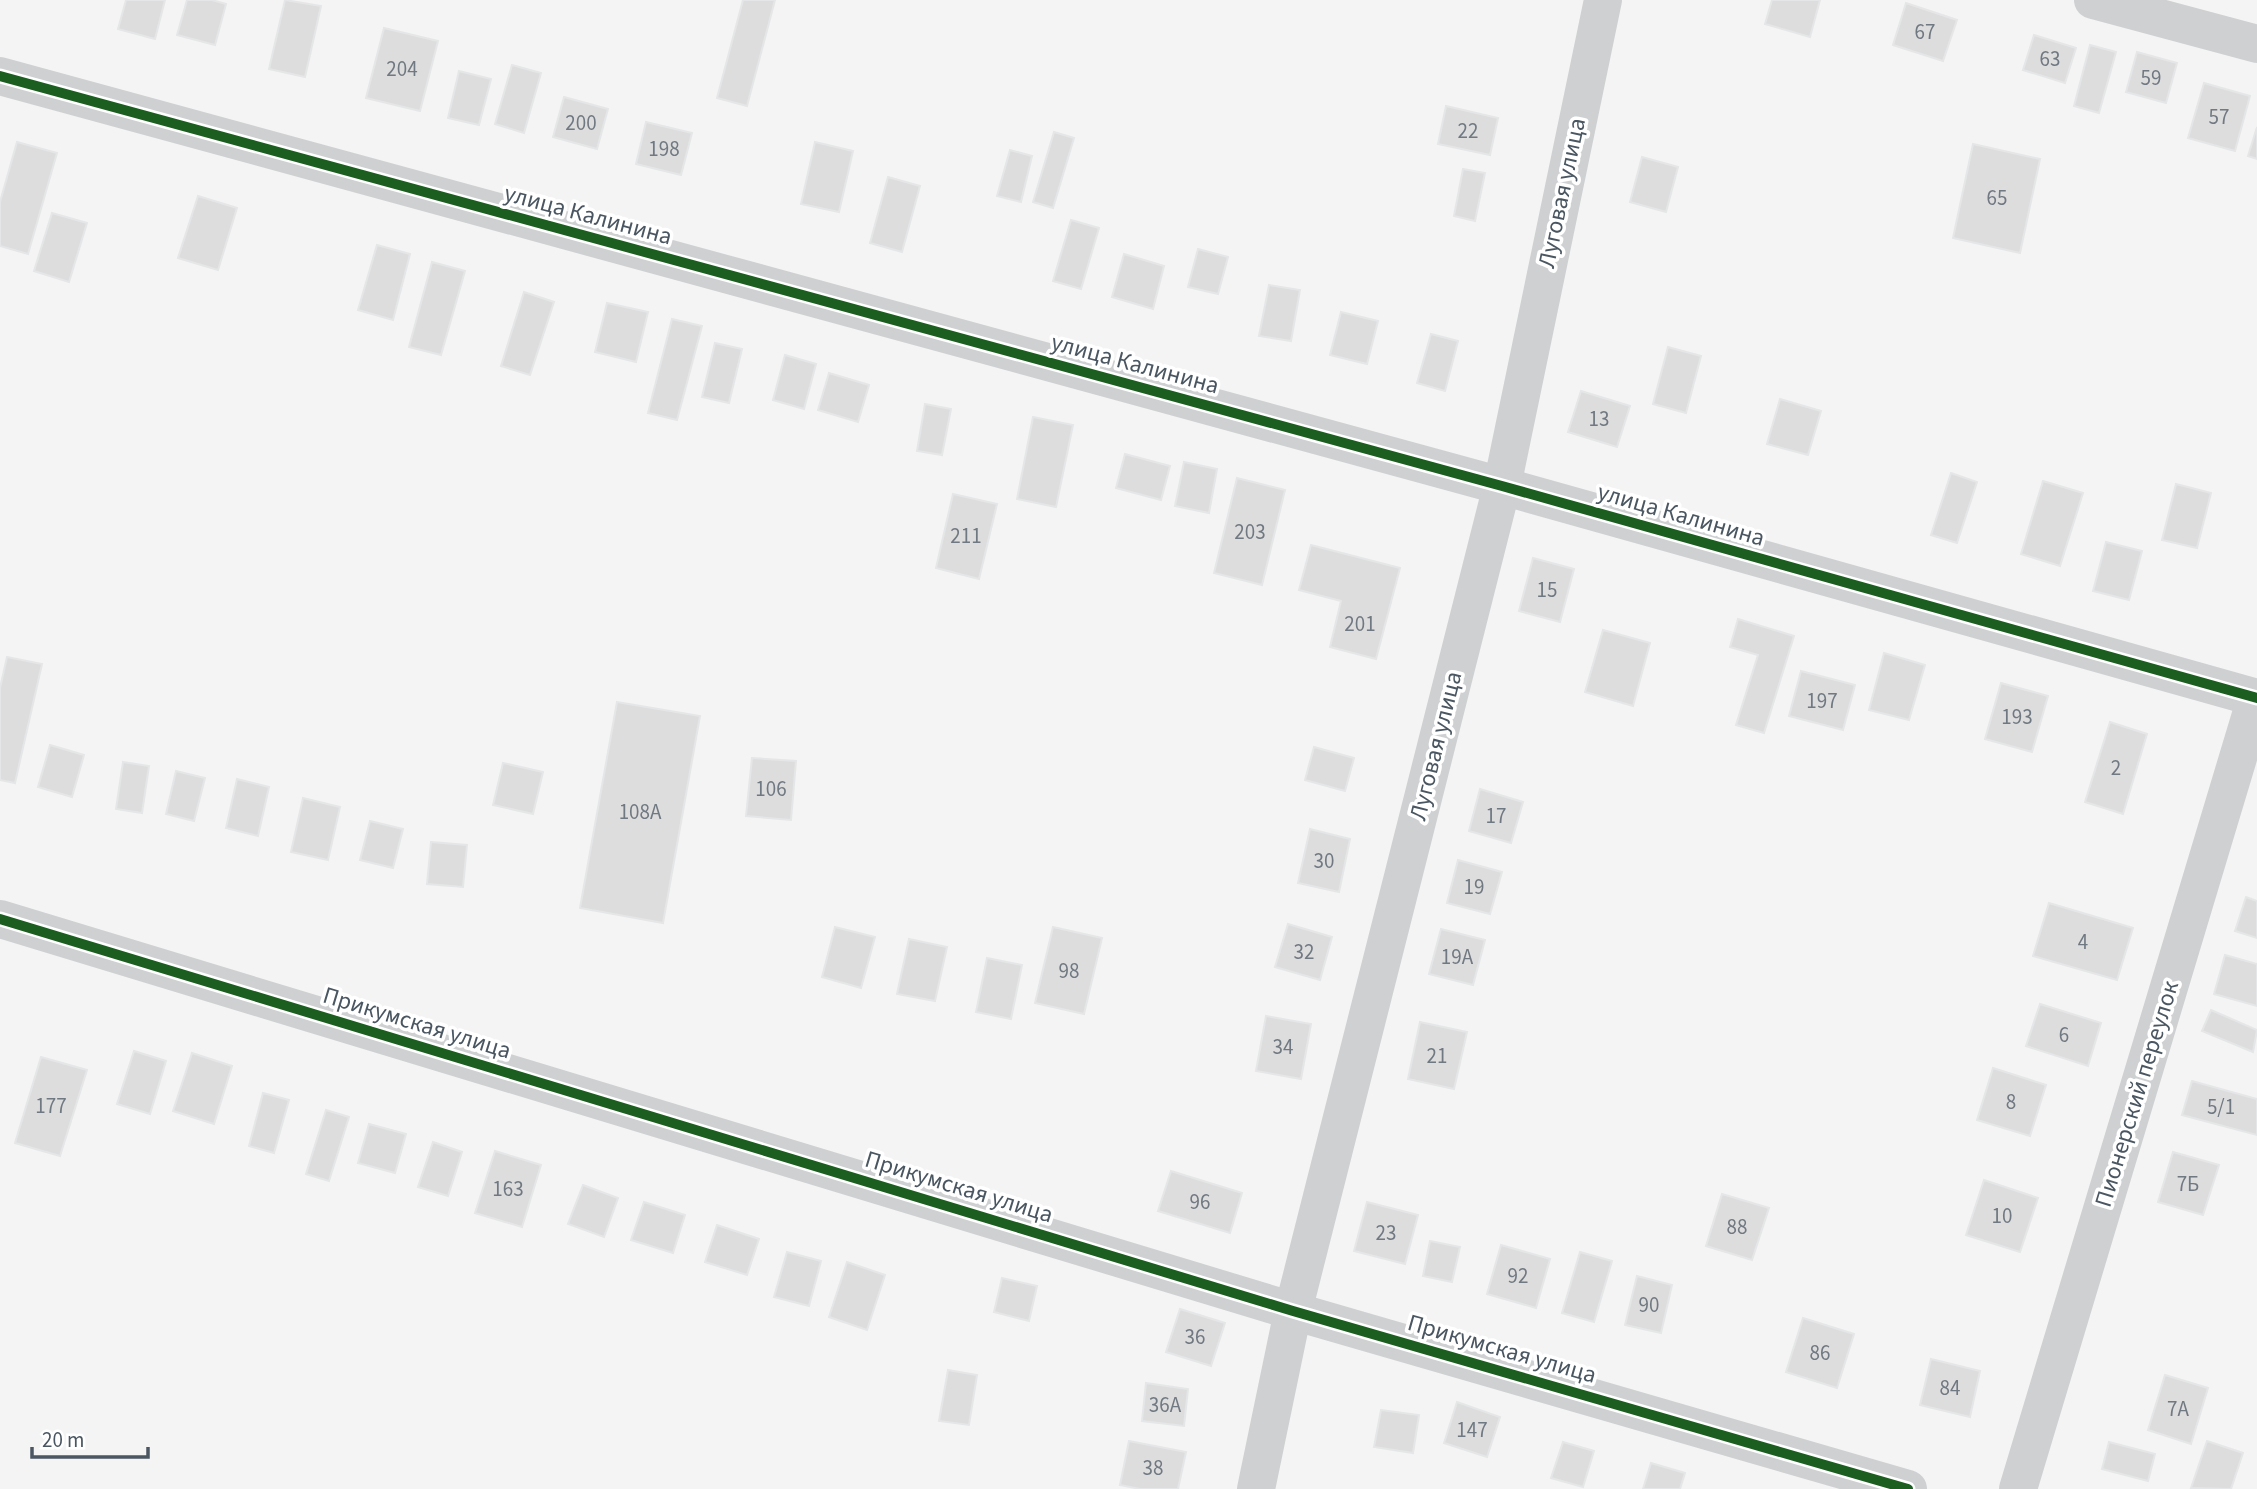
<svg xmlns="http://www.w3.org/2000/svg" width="2257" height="1489" font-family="'Source Sans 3',sans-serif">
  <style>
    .building { fill: #ddddde; stroke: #e5e6e7; stroke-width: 2 }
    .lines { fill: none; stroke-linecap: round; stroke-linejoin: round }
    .minor { stroke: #ced0d2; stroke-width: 38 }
    .cycleway-casing { stroke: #fff; stroke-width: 15 }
    .cycleway { stroke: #1b5e20; stroke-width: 10 }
    .labels { text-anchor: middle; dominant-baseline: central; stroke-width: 7; stroke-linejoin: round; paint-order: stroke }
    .number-label { font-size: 21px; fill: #707881 }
    .street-label { font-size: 24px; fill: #4a5661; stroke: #fff }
  </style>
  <rect width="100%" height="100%" fill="#f4f4f4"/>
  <!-- building -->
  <g class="building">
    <path d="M126,0H165L155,39L118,29Z"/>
    <path d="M187,0H212L226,4L215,45L177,35Z"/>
    <path d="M285,0L321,6L305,77L269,69Z"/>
    <path d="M743,0H775L747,106L717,98Z"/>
    <path d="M1772,0H1820L1810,37L1765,24Z"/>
    <path d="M1906,3L1957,20L1943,61L1893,45Z"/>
    <path d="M384,28L438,41L420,111L366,98Z"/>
    <path d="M2034,35L2076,48L2065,83L2023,70Z"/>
    <path d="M2090,45L2116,52L2099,113L2074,106Z"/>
    <path d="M2137,52L2177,63L2166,103L2126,92Z"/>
    <path d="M512,65L541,73L524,133L495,124Z"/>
    <path d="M459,71L491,79L479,125L448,118Z"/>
    <path d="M2204,83L2250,96L2235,151L2188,138Z"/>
    <path d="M564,97L608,109L597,149L553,137Z"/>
    <path d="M1446,106L1498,118L1490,155L1438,144Z"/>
    <path d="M646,122L692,133L681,175L636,164Z"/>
    <path d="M2257,127V159L2248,156Z"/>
    <path d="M1054,132L1074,138L1053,208L1033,202Z"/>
    <path d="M17,142L57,153L28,254L0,246V202Z"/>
    <path d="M815,142L853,151L839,212L801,204Z"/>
    <path d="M1973,144L2040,159L2020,253L1953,238Z"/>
    <path d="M1010,150L1032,156L1021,202L997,196Z"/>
    <path d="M1642,157L1678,167L1666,212L1630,202Z"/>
    <path d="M1463,169L1485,173L1475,221L1454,216Z"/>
    <path d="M888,177L920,186L902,252L870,243Z"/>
    <path d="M198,196L237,208L218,270L178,258Z"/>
    <path d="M52,213L87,223L69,282L34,271Z"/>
    <path d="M1071,220L1099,228L1081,289L1053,281Z"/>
    <path d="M377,245L410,254L393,320L358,310Z"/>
    <path d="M1198,249L1228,257L1218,294L1188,287Z"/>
    <path d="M1124,254L1164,266L1153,309L1112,297Z"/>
    <path d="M432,262L465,271L441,355L409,347Z"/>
    <path d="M1269,285L1300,290L1291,341L1259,336Z"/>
    <path d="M524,292L554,302L530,375L501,366Z"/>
    <path d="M607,303L648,312L636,362L595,352Z"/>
    <path d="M1341,312L1378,321L1367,364L1330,355Z"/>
    <path d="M672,319L702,326L677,420L648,413Z"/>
    <path d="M1431,334L1458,341L1445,391L1417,383Z"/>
    <path d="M715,343L742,349L729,403L702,397Z"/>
    <path d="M1668,347L1701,356L1686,413L1653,404Z"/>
    <path d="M785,355L816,364L804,409L773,400Z"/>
    <path d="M829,373L869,385L858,422L818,410Z"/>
    <path d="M1581,391L1630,406L1617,447L1568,432Z"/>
    <path d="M1780,399L1821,411L1808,455L1767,444Z"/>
    <path d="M925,404L951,409L942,455L917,451Z"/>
    <path d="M1033,417L1073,425L1056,507L1017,499Z"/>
    <path d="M1125,454L1170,466L1161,500L1116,488Z"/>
    <path d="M1184,462L1217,469L1209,513L1175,506Z"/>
    <path d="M1951,473L1977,482L1957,543L1931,535Z"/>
    <path d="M1237,478L1285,490L1262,585L1214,573Z"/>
    <path d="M2043,481L2083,493L2060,566L2021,554Z"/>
    <path d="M2176,484L2211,493L2197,548L2162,540Z"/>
    <path d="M953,494L997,504L979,579L936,568Z"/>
    <path d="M2106,542L2142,551L2129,600L2093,591Z"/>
    <path d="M1311,545L1400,568L1376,659L1330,647L1341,601L1299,590Z"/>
    <path d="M1533,558L1574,569L1560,622L1519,611Z"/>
    <path d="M1738,619L1794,636L1764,733L1736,725L1758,655L1730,647Z"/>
    <path d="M1603,630L1650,643L1633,706L1585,692Z"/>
    <path d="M1884,653L1925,665L1909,720L1869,710Z"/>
    <path d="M7,657L42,664L15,783L0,780V688Z"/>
    <path d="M1801,671L1855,685L1843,730L1789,716Z"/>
    <path d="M2001,683L2048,696L2032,752L1985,739Z"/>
    <path d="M617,702L700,716L663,923L580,908Z"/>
    <path d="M2110,722L2147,734L2123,814L2085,802Z"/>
    <path d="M50,745L84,755L72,797L38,787Z"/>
    <path d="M1314,747L1354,758L1345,791L1305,780Z"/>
    <path d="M752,758L796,761L791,820L746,816Z"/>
    <path d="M123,762L149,766L142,813L116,809Z"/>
    <path d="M503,763L543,772L533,814L493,805Z"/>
    <path d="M176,771L205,778L194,821L166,814Z"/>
    <path d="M237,779L269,787L258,836L226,828Z"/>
    <path d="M1480,789L1523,802L1511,843L1469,831Z"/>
    <path d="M303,798L340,807L328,860L291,852Z"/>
    <path d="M370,821L403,829L393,868L360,860Z"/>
    <path d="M1310,829L1350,839L1339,892L1298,883Z"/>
    <path d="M431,842L467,845L463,887L427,884Z"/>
    <path d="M1458,860L1502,872L1490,914L1447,903Z"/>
    <path d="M2246,897L2257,901V938L2235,931Z"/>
    <path d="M2049,903L2133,928L2117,980L2033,956Z"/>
    <path d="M1288,924L1332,937L1320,980L1275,967Z"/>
    <path d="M835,927L875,937L861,988L822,977Z"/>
    <path d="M1053,927L1102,938L1084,1014L1035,1003Z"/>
    <path d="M1441,929L1485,940L1473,985L1429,974Z"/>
    <path d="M909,939L947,947L935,1001L897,994Z"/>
    <path d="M2225,955L2257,964V1006L2214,994Z"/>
    <path d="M987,958L1022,965L1011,1019L976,1012Z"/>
    <path d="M2040,1004L2101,1023L2088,1066L2026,1046Z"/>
    <path d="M2211,1010L2257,1030L2253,1052L2202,1031Z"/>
    <path d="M1266,1016L1311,1024L1301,1079L1256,1071Z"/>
    <path d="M1420,1022L1467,1032L1454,1089L1408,1079Z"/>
    <path d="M134,1051L166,1061L150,1114L117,1104Z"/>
    <path d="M192,1053L232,1066L214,1124L173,1111Z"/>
    <path d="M41,1057L87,1070L60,1156L15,1143Z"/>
    <path d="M1993,1068L2046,1085L2030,1136L1977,1120Z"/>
    <path d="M2192,1081L2257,1099V1135L2182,1115Z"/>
    <path d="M263,1093L289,1100L274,1153L249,1146Z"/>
    <path d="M326,1110L349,1117L329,1181L306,1174Z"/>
    <path d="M369,1124L406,1134L395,1173L358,1163Z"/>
    <path d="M433,1142L462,1152L448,1196L418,1187Z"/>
    <path d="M495,1151L541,1165L522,1227L475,1213Z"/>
    <path d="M2173,1152L2219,1165L2203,1215L2158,1202Z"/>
    <path d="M1171,1171L1242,1193L1230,1233L1158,1211Z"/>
    <path d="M1984,1180L2038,1198L2020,1252L1966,1235Z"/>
    <path d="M583,1185L618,1198L604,1237L568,1224Z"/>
    <path d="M1722,1194L1769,1208L1752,1260L1706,1246Z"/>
    <path d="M644,1202L685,1215L673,1253L631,1240Z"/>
    <path d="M1367,1202L1418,1215L1405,1264L1354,1251Z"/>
    <path d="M717,1225L759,1239L747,1275L705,1262Z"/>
    <path d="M1430,1241L1460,1247L1452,1282L1423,1276Z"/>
    <path d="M1501,1245L1550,1259L1536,1308L1487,1294Z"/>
    <path d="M787,1252L821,1261L809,1306L774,1297Z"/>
    <path d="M1580,1252L1612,1261L1594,1322L1562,1313Z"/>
    <path d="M847,1262L885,1275L867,1330L829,1317Z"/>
    <path d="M1637,1276L1672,1285L1661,1333L1625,1325Z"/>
    <path d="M1002,1278L1037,1286L1029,1321L994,1312Z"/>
    <path d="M1180,1309L1225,1323L1211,1366L1166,1352Z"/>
    <path d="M1803,1318L1854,1334L1837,1388L1786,1372Z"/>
    <path d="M1931,1359L1980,1371L1970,1417L1920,1405Z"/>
    <path d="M948,1370L977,1375L969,1425L939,1421Z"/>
    <path d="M2165,1375L2208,1388L2191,1444L2148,1430Z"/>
    <path d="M1146,1383L1188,1389L1184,1426L1142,1421Z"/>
    <path d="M1457,1402L1500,1417L1487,1457L1444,1443Z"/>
    <path d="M1381,1410L1419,1415L1413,1453L1374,1447Z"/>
    <path d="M1129,1441L1186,1452L1178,1489H1140L1120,1485Z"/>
    <path d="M2207,1441L2243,1453L2231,1489L2191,1488Z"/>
    <path d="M1563,1442L1594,1451L1583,1487L1551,1478Z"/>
    <path d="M2109,1442L2155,1454L2148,1481L2102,1469Z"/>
    <path d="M1651,1463L1685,1473L1680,1489H1643Z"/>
  </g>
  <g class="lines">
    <!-- minor -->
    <g class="minor">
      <path d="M2093,0L2257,44"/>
      <path d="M0,76L1502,486L2257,698"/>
      <path d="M0,919L1293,1311L1908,1489"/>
      <path d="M1256,1489L1293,1311L1502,486L1603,0"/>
      <path d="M2018,1489L2256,698"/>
    </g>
    <!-- cycleway casing -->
    <g class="cycleway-casing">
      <g id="cycleway">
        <path d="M0,76L1502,486L2257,698"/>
        <path d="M0,919L1293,1311L1908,1489"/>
      </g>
    </g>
    <!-- cycleway -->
    <use href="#cycleway" class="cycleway"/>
  </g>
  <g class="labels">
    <!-- number labels -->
    <g class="number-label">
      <text x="1925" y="32">67</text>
      <text x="2050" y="59">63</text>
      <text x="402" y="69">204</text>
      <text x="2151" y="78">59</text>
      <text x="2219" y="117">57</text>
      <text x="581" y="123">200</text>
      <text x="1468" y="131">22</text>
      <text x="664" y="149">198</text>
      <text x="1997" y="198">65</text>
      <text x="1599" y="419">13</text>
      <text x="1250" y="532">203</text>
      <text x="966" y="536">211</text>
      <text x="1547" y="590">15</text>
      <text x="1360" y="624">201</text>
      <text x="1822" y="701">197</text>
      <text x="2017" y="717">193</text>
      <text x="2116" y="768">2</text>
      <text x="771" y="789">106</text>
      <text x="640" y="812">108А</text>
      <text x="1496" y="816">17</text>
      <text x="1324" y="861">30</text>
      <text x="1474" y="887">19</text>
      <text x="2083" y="942">4</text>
      <text x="1304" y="952">32</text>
      <text x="1457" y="957">19А</text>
      <text x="1069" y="971">98</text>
      <text x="2064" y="1035">6</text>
      <text x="1283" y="1047">34</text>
      <text x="1437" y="1056">21</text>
      <text x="2011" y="1102">8</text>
      <text x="51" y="1106">177</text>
      <text x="2221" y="1107">5/1</text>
      <text x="2188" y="1184">7Б</text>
      <text x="508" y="1189">163</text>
      <text x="1200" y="1202">96</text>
      <text x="2002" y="1216">10</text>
      <text x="1737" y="1227">88</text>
      <text x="1386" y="1233">23</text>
      <text x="1518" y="1276">92</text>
      <text x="1649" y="1305">90</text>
      <text x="1195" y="1337">36</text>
      <text x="1820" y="1353">86</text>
      <text x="1950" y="1388">84</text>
      <text x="1165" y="1405">36А</text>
      <text x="2178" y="1409">7А</text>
      <text x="1472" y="1430">147</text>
      <text x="1153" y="1468">38</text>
    </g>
    <!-- street labels -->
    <g class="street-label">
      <text transform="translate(1562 193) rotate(-78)">Луговая улица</text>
      <text transform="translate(588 215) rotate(15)">улица Калинина</text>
      <text transform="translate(1135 364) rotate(15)">улица Калинина</text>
      <text transform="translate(1681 515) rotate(16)">улица Калинина</text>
      <text transform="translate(1436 746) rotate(-76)">Луговая улица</text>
      <text transform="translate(417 1023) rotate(17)">Прикумская улица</text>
      <text transform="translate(2137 1094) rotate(-73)">Пионерский переулок</text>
      <text transform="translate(959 1187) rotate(17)">Прикумская улица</text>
      <text transform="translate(1502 1349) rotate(16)">Прикумская улица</text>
    </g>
  </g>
  <!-- scale -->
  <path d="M32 1447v10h116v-10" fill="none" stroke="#4a5661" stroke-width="3.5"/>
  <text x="42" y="1447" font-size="21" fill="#4a5661" stroke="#ffffff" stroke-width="5" paint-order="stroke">20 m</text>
</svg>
